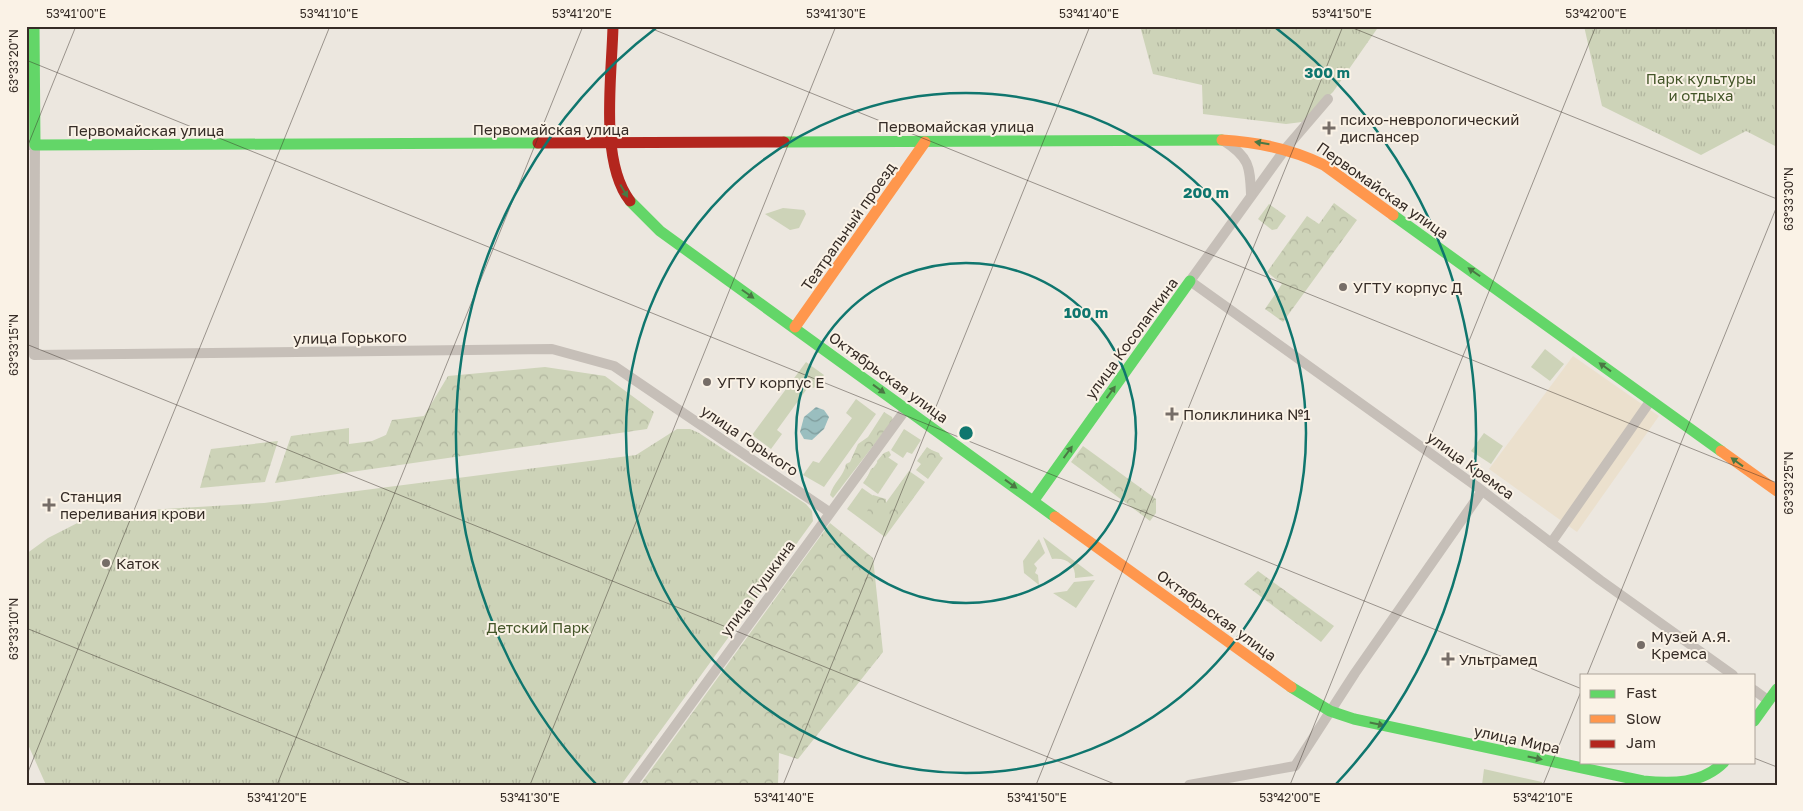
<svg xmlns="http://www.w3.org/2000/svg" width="1803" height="811" font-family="'Golos Text',sans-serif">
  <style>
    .grass { fill: #cdd3b8 }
    .forest { fill: url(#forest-crowns) }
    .park { fill: url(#park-tufts) }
    .plaza { fill: #ebe0cd }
    .water { fill: url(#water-waves) }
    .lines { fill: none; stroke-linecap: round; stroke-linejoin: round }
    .street { stroke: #c6bfb8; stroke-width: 10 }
    .fast { stroke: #63d668; stroke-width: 11 }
    .slow { stroke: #ff974d; stroke-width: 11 }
    .jam { stroke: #b3261e; stroke-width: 11 }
    .oneway { fill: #4a7844 }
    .ticks { fill: none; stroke: #362c26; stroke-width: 1; stroke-opacity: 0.45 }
    .ring { fill: none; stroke: #0f766e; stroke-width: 2.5 }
    .poi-dot { fill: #766d67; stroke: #faf2e6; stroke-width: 2 }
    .labels { text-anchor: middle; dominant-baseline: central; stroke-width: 4; stroke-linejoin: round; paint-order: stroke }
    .park-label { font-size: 15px; fill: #445629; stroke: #faf2e6 }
    .poi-label { font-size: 15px; fill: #362c26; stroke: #faf2e6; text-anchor: start }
    .street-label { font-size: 15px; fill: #362c26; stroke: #faf2e6 }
    .centre { fill: #0f766e; stroke: #faf2e6; stroke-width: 2.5 }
    .ring-label { font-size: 15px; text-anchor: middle; font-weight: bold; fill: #0f766e; stroke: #faf2e6; stroke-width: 4; stroke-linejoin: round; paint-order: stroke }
    .neatline { fill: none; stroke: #362c26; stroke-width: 2 }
    .ticks-label { font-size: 12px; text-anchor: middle; fill: #362c26 }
  </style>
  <defs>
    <pattern id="forest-crowns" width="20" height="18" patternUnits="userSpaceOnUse" patternTransform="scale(1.25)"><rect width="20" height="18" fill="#cdd3b8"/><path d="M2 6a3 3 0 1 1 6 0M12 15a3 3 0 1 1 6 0" fill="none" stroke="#b1b59e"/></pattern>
    <pattern id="park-tufts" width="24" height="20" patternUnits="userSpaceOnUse" patternTransform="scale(1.25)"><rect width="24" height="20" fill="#cdd3b8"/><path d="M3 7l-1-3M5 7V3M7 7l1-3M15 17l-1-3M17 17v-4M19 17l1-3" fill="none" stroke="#b1b59e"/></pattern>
    <pattern id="water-waves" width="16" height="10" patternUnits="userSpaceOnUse" patternTransform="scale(1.25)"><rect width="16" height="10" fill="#9abebf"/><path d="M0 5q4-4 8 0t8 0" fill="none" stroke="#7e9b9b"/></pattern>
  </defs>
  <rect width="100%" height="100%" fill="#ece7df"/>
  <!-- grass -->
  <g class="grass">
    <path d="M783,208L804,210L806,214L799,228L790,230L765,214Z"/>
    <path d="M1545,349L1564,364L1550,381L1531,367Z"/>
    <path d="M806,362L824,375L814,388L809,386L777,430L782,434L771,449L752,435Z"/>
    <path d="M856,399L876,414L824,487L803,475L813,461L819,463L852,418L846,413Z"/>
    <path d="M904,429L921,440L912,454L907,452L903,458L891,450Z"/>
    <path d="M1484,433L1503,446L1491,464L1471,451Z"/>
    <path d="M927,447L943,458L928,479L916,470L921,464L917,461Z"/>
    <path d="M883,454L898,464L878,494L863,483Z"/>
    <path d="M909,471L925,482L885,537L847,509L862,488L885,504Z"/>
    <path d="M1043,537L1094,576L1075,578C1076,564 1066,557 1052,559Z"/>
    <path d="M1039,539L1045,553L1034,564L1037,568L1035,573L1038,575L1039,585L1024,573L1023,561Z"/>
    <path d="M1095,580L1076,608L1053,593L1067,591L1074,582Z"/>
    <path d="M1484,769L1542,782L1543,785H1482Z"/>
  </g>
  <!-- forest -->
  <g class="forest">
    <path d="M1334,203L1357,220L1283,322L1265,309L1282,284L1267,272L1307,216L1319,224Z"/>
    <path d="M1269,204L1286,216L1277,229L1272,230L1258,219Z"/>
    <path d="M545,367L605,376L654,412L647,429L275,483L291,436L349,428V444L372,441L386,435L392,420L424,416L448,376Z"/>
    <path d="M884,412L892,417L893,420L833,498L830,495C833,483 844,476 846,464L850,462L858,444L868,437Z"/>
    <path d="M278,441L265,482L200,488L211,449Z"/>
    <path d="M1083,446L1156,499V513L1150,521L1071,462Z"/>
    <path d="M929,449L939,453L941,458L934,462L935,467L932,471L922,465L926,457L922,454Z"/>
    <path d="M889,451L891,455L886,460L887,463L883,469L878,470L876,479L871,482L866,480L871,469L878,465L877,461L884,453Z"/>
    <path d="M903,480L908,481L914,497L911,501L909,497L900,491L899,485Z"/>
    <path d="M873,495L886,499V505L894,504L895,497L899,496L904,504L901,514L889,526L882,517L872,516L867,512Z"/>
    <path d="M830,523L873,558L883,652L798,759L779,753L778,785H640Z"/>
    <path d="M1258,571L1334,626L1321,642L1244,584Z"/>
  </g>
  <!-- park -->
  <g class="park">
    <path d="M1140,26H1379L1333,92L1302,122L1286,124L1203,114L1202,85L1153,74Z"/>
    <path d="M1584,26H1777V147L1746,131L1701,155L1602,106Z"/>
    <path d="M677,429H690L699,433L806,504L812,511L813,521L621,785H46L26,740V554L48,538L97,513L264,503L636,455Z"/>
  </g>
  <!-- plaza -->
  <path class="plaza" d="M1573,356L1659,416L1577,532L1489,469Z"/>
  <!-- water -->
  <path class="water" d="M816,407L824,410L829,417L824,429L812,440L804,439L800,432L804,417Z"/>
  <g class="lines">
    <!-- street -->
    <g class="street">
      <path d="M1328,99L1286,148L1190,281L1476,486L1600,580L1733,675"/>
      <path d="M1224,141C1249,157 1250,166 1251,194"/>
      <path d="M26,145H35L34,355L552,349L614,366L829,512"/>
      <path d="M1551,543L1651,400"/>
      <path d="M1754,690L1769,701"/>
      <path d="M632,785L906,409"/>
      <path d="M1189,785L1295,766L1355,673L1482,491"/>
    </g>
    <!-- fast -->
    <g class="fast">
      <path d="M34,26L35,145L538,143"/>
      <path d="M784,142L1222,140"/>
      <path d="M630,201L660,231L1055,517"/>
      <path d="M1393,215L1721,451"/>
      <path d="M1034,500L1190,281"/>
      <path d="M1291,687L1330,711L1354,719L1643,781C1672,784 1702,784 1724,762"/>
      <path d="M1754,721L1777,689"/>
    </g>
    <!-- slow -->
    <g class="slow">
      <path d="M1222,140C1258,142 1292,149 1324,165L1393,215"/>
      <path d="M795,327L925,142"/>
      <path d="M1721,451L1777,491"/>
      <path d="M1055,517L1291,687"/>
    </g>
    <!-- jam -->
    <g class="jam">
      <path d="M613,26C612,75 599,161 630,201"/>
      <path d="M538,143L784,142"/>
    </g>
  </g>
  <!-- one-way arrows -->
  <defs><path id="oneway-solid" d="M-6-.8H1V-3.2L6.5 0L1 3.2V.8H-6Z" transform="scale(1.25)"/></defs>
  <g class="oneway">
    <use href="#oneway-solid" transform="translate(1262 143) rotate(-171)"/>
    <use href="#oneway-solid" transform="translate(624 191) rotate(60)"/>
    <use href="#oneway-solid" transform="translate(1474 272) rotate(-145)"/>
    <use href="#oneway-solid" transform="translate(748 294) rotate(35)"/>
    <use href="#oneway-solid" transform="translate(1605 367) rotate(-144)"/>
    <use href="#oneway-solid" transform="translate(879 389) rotate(36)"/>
    <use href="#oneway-solid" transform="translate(1111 392) rotate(-54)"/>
    <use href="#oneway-solid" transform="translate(1068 452) rotate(-54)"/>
    <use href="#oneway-solid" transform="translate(1737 462) rotate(-144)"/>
    <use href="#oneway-solid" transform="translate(1011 484) rotate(36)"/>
    <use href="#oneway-solid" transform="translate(1377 724) rotate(12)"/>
    <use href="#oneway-solid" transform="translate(1535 758) rotate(12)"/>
  </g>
  <!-- ticks -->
  <path class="ticks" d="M645,26L1777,483M1348,26L1777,199M26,60L1582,689M26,150L76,26M26,344L1117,785M26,628L414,785M1587,675L1777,206M1754,758L1777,767M26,777L330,26M277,785L583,26M530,785L836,26M783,785L1090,26M1036,785L1343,26M1290,785L1596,26M1543,785L1582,689"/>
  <!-- distance rings -->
  <g class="ring">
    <circle cx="966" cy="433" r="170"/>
    <circle cx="966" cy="433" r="340"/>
    <path d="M596 784A510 510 0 0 1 656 28M1276 28A510 510 0 0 1 1336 784"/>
  </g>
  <!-- markers -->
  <g class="poi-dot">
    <path d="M1326.5 120.5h5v5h5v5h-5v5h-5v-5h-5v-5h5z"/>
    <circle cx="1343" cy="287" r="5"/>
    <circle cx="707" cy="382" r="5"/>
    <path d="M1169.5 406.5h5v5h5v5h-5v5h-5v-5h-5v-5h5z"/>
    <path d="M46.5 497.5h5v5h5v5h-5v5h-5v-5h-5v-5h5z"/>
    <circle cx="106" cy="563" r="5"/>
    <circle cx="1641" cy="645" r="5"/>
    <path d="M1445.5 651.5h5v5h5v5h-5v5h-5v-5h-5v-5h5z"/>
  </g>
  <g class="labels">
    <!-- park labels -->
    <g class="park-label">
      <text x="1701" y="78">Парк культуры<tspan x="1701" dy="17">и отдыха</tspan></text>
      <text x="538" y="627">Детский Парк</text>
    </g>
    <!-- poi labels -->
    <g class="poi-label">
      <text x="1340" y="119">психо-неврологический<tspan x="1340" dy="17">диспансер</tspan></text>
      <text x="1353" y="287">УГТУ корпус Д</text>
      <text x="717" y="382">УГТУ корпус Е</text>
      <text x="1183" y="414">Поликлиника №1</text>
      <text x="60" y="496">Станция<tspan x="60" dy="17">переливания крови</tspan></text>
      <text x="116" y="563">Каток</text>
      <text x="1651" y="636">Музей А.Я.<tspan x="1651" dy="17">Кремса</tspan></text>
      <text x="1459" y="659">Ультрамед</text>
    </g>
    <!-- street labels -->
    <g class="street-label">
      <text x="956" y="126">Первомайская улица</text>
      <text x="551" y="129">Первомайская улица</text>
      <text x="146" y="130">Первомайская улица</text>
      <text transform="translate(1383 190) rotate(35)">Первомайская улица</text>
      <text transform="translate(848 226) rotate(-55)">Театральный проезд</text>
      <text transform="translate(350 337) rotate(-1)">улица Горького</text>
      <text transform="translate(1131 338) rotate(-54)">улица Косолапкина</text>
      <text transform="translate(889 377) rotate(36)">Октябрьская улица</text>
      <text transform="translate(750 440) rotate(34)">улица Горького</text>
      <text transform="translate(1471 465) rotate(36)">улица Кремса</text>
      <text transform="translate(757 588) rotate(-54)">улица Пушкина</text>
      <text transform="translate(1217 615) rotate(36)">Октябрьская улица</text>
      <text transform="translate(1517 739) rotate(12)">улица Мира</text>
    </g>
  </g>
  <circle cx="966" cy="433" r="8" class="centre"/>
  <g class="ring-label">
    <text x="1327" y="78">300 m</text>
    <text x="1206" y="198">200 m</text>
    <text x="1086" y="318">100 m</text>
  </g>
  <!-- border -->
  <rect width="1803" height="811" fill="none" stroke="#faf2e6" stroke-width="55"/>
  <!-- legend -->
  <rect x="1580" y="674" width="175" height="90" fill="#faf2e6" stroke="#aca399"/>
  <rect x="1590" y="690" width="25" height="8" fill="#63d668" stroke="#aca399"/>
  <text x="1626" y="698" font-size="15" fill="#362c26">Fast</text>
  <rect x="1590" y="715" width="25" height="8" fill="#ff974d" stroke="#aca399"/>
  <text x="1626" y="724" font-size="15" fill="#362c26">Slow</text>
  <rect x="1590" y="740" width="25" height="8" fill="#b3261e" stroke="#aca399"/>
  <text x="1626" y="748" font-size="15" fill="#362c26">Jam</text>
  <rect x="28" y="28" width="1748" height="756" class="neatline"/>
  <g class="ticks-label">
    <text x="76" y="18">53°41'00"E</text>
    <text x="329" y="18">53°41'10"E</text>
    <text x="582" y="18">53°41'20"E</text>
    <text x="836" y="18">53°41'30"E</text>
    <text x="1089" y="18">53°41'40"E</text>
    <text x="1342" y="18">53°41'50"E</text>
    <text x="1596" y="18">53°42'00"E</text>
    <text transform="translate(14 61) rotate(-90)" y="4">63°33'20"N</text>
    <text transform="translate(1789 199) rotate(-90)" y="4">63°33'30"N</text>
    <text transform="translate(14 345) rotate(-90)" y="4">63°33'15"N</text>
    <text transform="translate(1789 483) rotate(-90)" y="4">63°33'25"N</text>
    <text transform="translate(14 629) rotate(-90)" y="4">63°33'10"N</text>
    <text x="277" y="802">53°41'20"E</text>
    <text x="530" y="802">53°41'30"E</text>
    <text x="784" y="802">53°41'40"E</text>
    <text x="1037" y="802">53°41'50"E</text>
    <text x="1290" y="802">53°42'00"E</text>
    <text x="1543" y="802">53°42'10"E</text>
  </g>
</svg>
